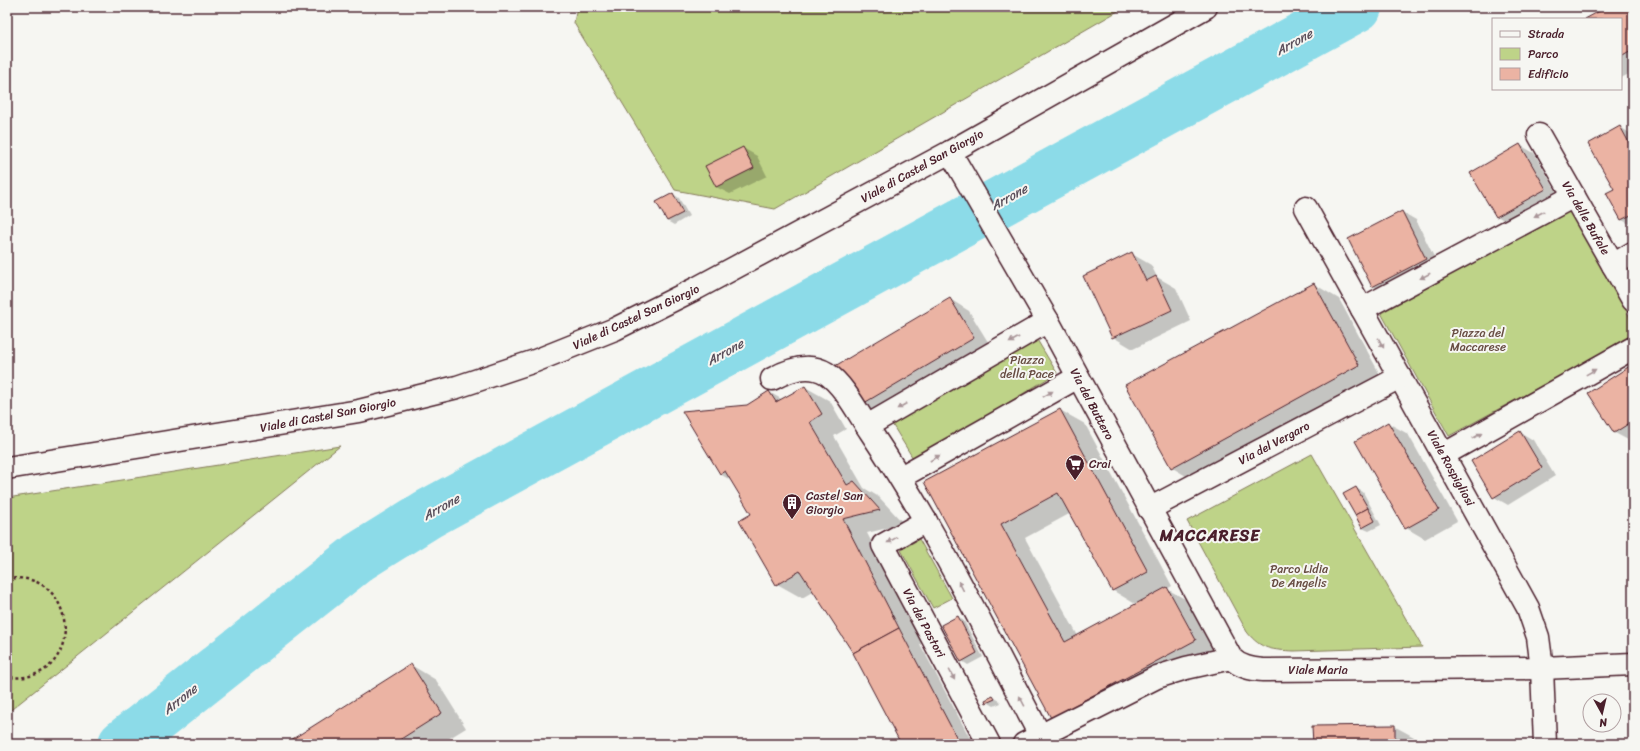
<svg xmlns="http://www.w3.org/2000/svg" width="1640" height="751" font-family="Sriracha,sans-serif">
  <style>
    .green { fill: #bed388; stroke: #84795a }
    .shadow { fill: #0003; fill-rule: evenodd }
    .lines { fill: none; stroke-linecap: round; stroke-linejoin: round }
    .river { stroke: #8cdbe8; stroke-width: 50 }
    .building { fill: #ebb3a3; stroke: #4a1f2b }
    .street-casing { stroke: #4a1f2b; stroke-width: 25 }
    .secondary-casing { stroke: #4a1f2b; stroke-width: 25 }
    .path { stroke: #4a1f2b; stroke-width: 2.5; stroke-dasharray: 3 3; stroke-linecap: butt }
    .street { stroke: #f6f6f2; stroke-width: 22 }
    .secondary { stroke: #f6f6f2; stroke-width: 22 }
    .oneway { fill: #a99598 }
    .labels { text-anchor: middle; dominant-baseline: central; stroke-width: 4; stroke-linejoin: round; paint-order: stroke }
    .street-label { font-size: 12px; fill: #4a1f2b; stroke: #f6f6f2 }
    .park-label { font-size: 12px; fill: #674c42; stroke: #f6f6f2 }
    .poi-label { font-size: 12px; fill: #4a1f2b; stroke: #f6f6f2; text-anchor: start }
    .water-label { font-size: 13px; font-style: italic; fill: #5a4e5a; stroke: #f6f6f2 }
    .district-label { font-size: 16px; font-weight: bold; letter-spacing: 1px; fill: #4a1f2b; stroke: #f6f6f2 }
  </style>
  <rect width="100%" height="100%" fill="#f6f6f2"/>
  <filter id="ink" filterUnits="userSpaceOnUse"><feTurbulence type="fractalNoise" baseFrequency=".025" numOctaves="2"/><feDisplacementMap in="SourceGraphic" scale="8" xChannelSelector="R" yChannelSelector="G"/><feConvolveMatrix kernelMatrix="1 2 1 2 8 2 1 2 1" color-interpolation-filters="sRGB"/></filter>
  <g filter="url(#ink)">
    <!-- green -->
    <g class="green">
      <path d="M577,7H1125L775,209L675,190L574,23Z"/>
      <path d="M1571,210L1633,323V336L1449,436L1381,313Z"/>
      <path d="M1036,338L1057,373L914,460L892,424Z"/>
      <path d="M340,446L7,713V498Z"/>
      <path d="M1312,454L1422,647L1294,651C1273,650 1261,650 1247,632L1187,521Z"/>
      <path d="M919,539L952,598L933,608L901,550Z"/>
    </g>
    <!-- shadow -->
    <g class="shadow">
      <path d="M1609,7H1633V72L1621,78V19H1587Z"/>
      <path d="M1620,127L1633,135V226L1622,220L1615,189Z"/>
      <path d="M1520,145L1534,153L1559,196L1510,224L1497,216Z"/>
      <path d="M743,148L757,156L767,176L730,194L716,187Z"/>
      <path d="M673,194L679,198L689,216L674,225L667,221Z"/>
      <path d="M1402,212L1416,220L1439,267L1386,294L1373,286Z"/>
      <path d="M1132,254L1151,265L1157,277L1176,288L1191,321L1133,349L1113,337Z"/>
      <path d="M1314,284L1339,299L1383,380L1196,482L1171,467Z"/>
      <path d="M950,299L969,311L993,350L879,417L860,405Z"/>
      <path d="M1633,365V437L1628,440L1615,433L1589,394Z"/>
      <path d="M805,387L830,401L846,429L834,436L864,488L879,497L904,524L867,533L923,643L920,644L973,744H902L854,654L814,591L802,598L777,584L752,514L732,481L720,474L747,405L769,392L783,400Z"/>
      <path d="M1060,410L1085,424L1172,586L1167,589L1192,603L1220,654L1076,732L1052,717L925,483ZM1071,513L1112,590L1137,605L1078,636L1025,538Z"/>
      <path d="M1388,423L1408,434L1457,521L1425,539L1406,528Z"/>
      <path d="M1520,432L1533,440L1555,476L1508,505L1494,497Z"/>
      <path d="M1356,488L1363,492L1381,525L1369,531L1362,528Z"/>
      <path d="M958,617L964,621L983,657L968,665L962,661Z"/>
      <path d="M411,665L436,680L466,728L440,744H294Z"/>
      <path d="M993,697L1000,701L1001,703L994,706L987,702Z"/>
      <path d="M1394,726L1414,737V744H1314Z"/>
    </g>
    <g class="lines">
      <!-- river -->
      <path class="river" d="M123,744L359,557L428,514L1357,7"/>
    </g>
    <!-- building -->
    <g class="building">
      <path d="M1607,7H1633V50L1621,57V19H1585Z"/>
      <path d="M1620,126L1633,150V214L1621,220L1606,193L1614,189L1588,144Z"/>
      <path d="M1520,144L1546,189L1496,217L1470,173Z"/>
      <path d="M743,147L754,168L716,187L705,166Z"/>
      <path d="M673,193L683,213L667,221L656,202Z"/>
      <path d="M1402,211L1426,259L1372,287L1348,239Z"/>
      <path d="M1132,252L1146,281L1156,276L1172,310L1112,338L1083,276Z"/>
      <path d="M1314,283L1359,365L1171,468L1125,385Z"/>
      <path d="M950,298L974,338L859,406L835,366Z"/>
      <path d="M1633,364V421L1614,433L1588,393Z"/>
      <path d="M805,386L822,414L810,422L847,485L854,481L880,510L843,519L899,628L853,653L800,571L776,585L739,521L751,514L725,471L720,474L682,411L747,405L769,391L776,402Z"/>
      <path d="M1060,409L1148,572L1112,591L1058,493L1001,524L1065,642L1167,587L1196,640L1051,718L924,482Z"/>
      <path d="M1388,422L1439,510L1405,529L1355,441Z"/>
      <path d="M1520,431L1542,468L1493,498L1471,461Z"/>
      <path d="M1356,487L1368,508L1355,515L1343,494Z"/>
      <path d="M1368,508L1375,521L1362,528L1355,515Z"/>
      <path d="M958,616L977,653L961,662L941,625Z"/>
      <path d="M899,628L960,744H901L853,653Z"/>
      <path d="M411,664L442,713L393,744H293L291,740Z"/>
      <path d="M993,696L995,699L986,703L985,700Z"/>
      <path d="M1395,725V744H1313L1312,726Z"/>
    </g>
    <g class="lines">
      <!-- street casing -->
      <g class="street-casing">
        <g id="street">
          <path d="M1539,135L1633,300"/>
          <path d="M1306,208L1528,608L1538,637L1542,668"/>
          <path d="M1613,265L1633,253"/>
          <path d="M1362,309L1574,196"/>
          <path d="M772,379C788,370 808,362 826,373C844,385 858,413 870,431C935,528 986,633 1040,735"/>
          <path d="M867,426L1048,321"/>
          <path d="M1443,455L1633,348"/>
          <path d="M901,477L1078,377"/>
          <path d="M1149,509L1400,377"/>
          <path d="M926,521L883,545L989,744"/>
          <path d="M1024,744L1157,677L1186,668L1231,658"/>
        </g>
      </g>
      <!-- secondary casing -->
      <g class="secondary-casing">
        <g id="secondary">
          <path d="M950,152L1048,321L1231,658C1240,667 1251,669 1263,670L1542,668L1633,664"/>
          <path d="M7,468L359,411L457,387L535,361L615,329L697,288L950,152L1206,7"/>
          <path d="M1542,668L1545,744"/>
        </g>
      </g>
      <!-- path -->
      <path class="path" d="M7,579C81,567 87,687 7,677"/>
      <!-- street -->
      <use href="#street" class="street"/>
      <!-- secondary -->
      <use href="#secondary" class="secondary"/>
    </g>
    <!-- one-way arrows -->
    <defs><path id="oneway-solid" d="M-6-.8H1V-3.2L6.5 0L1 3.2V.8H-6Z"/></defs>
    <g class="oneway">
      <use href="#oneway-solid" transform="translate(1539 214) rotate(152)"/>
      <use href="#oneway-solid" transform="translate(1425 276) rotate(152)"/>
      <use href="#oneway-solid" transform="translate(1014 340) rotate(150)"/>
      <use href="#oneway-solid" transform="translate(1381 343) rotate(61)"/>
      <use href="#oneway-solid" transform="translate(1591 372) rotate(-29)"/>
      <use href="#oneway-solid" transform="translate(1048 394) rotate(-30)"/>
      <use href="#oneway-solid" transform="translate(902 406) rotate(150)"/>
      <use href="#oneway-solid" transform="translate(1477 436) rotate(-29)"/>
      <use href="#oneway-solid" transform="translate(935 458) rotate(-30)"/>
      <use href="#oneway-solid" transform="translate(892 540) rotate(151)"/>
      <use href="#oneway-solid" transform="translate(961 586) rotate(-118)"/>
      <use href="#oneway-solid" transform="translate(952 675) rotate(62)"/>
      <use href="#oneway-solid" transform="translate(1022 701) rotate(-118)"/>
    </g>
  </g>
  <!-- icons -->
  <defs>
    <g id="supermarket-pin" transform="scale(1)"><path d="M0 17L-7.5 6A9.5 9.5 0 1 1 7.5 6Z" fill="#4a1f2b" stroke="#f6f6f2"/><path d="M-6-5.5h2.5l.6 2H6L4.5 2H-2.5L-4.4-4H-6ZM-1.5 3.2a1.3 1.3 0 1 0 .1 0ZM3 3.2a1.3 1.3 0 1 0 .1 0Z" fill="#fff"/></g>
    <g id="building-pin" transform="scale(1)"><path d="M0 17L-7.5 6A9.5 9.5 0 1 1 7.5 6Z" fill="#4a1f2b" stroke="#f6f6f2"/><path d="M-4-6H4V6H1V3H-1V6H-4ZM-2.5-4.3h1.7v1.8h-1.7ZM.8-4.3h1.7v1.8H.8ZM-2.5-1h1.7V.8h-1.7ZM.8-1h1.7V.8H.8Z" fill="#fff"/></g>
  </defs>
  <g fill-rule="evenodd">
    <use href="#supermarket-pin" x="1075" y="464"/>
    <use href="#building-pin" x="792" y="503"/>
  </g>
  <g class="labels">
    <!-- street labels -->
    <g class="street-label">
      <text transform="translate(922 166) rotate(-29)">Viale di Castel San Giorgio</text>
      <text transform="translate(1586 218) rotate(60)">Via delle Bufale</text>
      <text transform="translate(636 317) rotate(-25)">Viale di Castel San Giorgio</text>
      <text transform="translate(1092 404) rotate(62)">Via del Buttero</text>
      <text transform="translate(328 415) rotate(-11)">Viale di Castel San Giorgio</text>
      <text transform="translate(1274 443) rotate(-28)">Via del Vergaro</text>
      <text transform="translate(1451 468) rotate(61)">Viale Rospigliosi</text>
      <text transform="translate(924 623) rotate(62)">Via dei Pastori</text>
      <text x="1318" y="670">Viale Maria</text>
    </g>
    <!-- park labels -->
    <g class="park-label">
      <text x="1478" y="333">Piazza del<tspan x="1478" dy="14">Maccarese</tspan></text>
      <text x="1027" y="360">Piazza<tspan x="1027" dy="14">della Pace</tspan></text>
      <text x="1299" y="569">Parco Lidia<tspan x="1299" dy="14">De Angelis</tspan></text>
    </g>
    <!-- poi labels -->
    <g class="poi-label">
      <text x="1089" y="464">Crai</text>
      <text x="806" y="496">Castel San<tspan x="806" dy="14">Giorgio</tspan></text>
    </g>
    <!-- water labels -->
    <g class="water-label">
      <text transform="translate(1294 42) rotate(-29)">Arrone</text>
      <text transform="translate(1009 197) rotate(-29)">Arrone</text>
      <text transform="translate(725 352) rotate(-29)">Arrone</text>
      <text transform="translate(441 507) rotate(-29)">Arrone</text>
      <text transform="translate(180 699) rotate(-38)">Arrone</text>
    </g>
    <!-- district labels -->
    <g class="district-label">
      <text x="1210" y="535">MACCARESE</text>
    </g>
  </g>
  <!-- margin -->
  <rect width="1640" height="751" fill="none" stroke="#f6f6f2" stroke-width="24"/>
  <rect x="12" y="12" width="1616" height="727" fill="none" stroke="#4a1f2b" stroke-width="1.5" filter="url(#ink)"/>
  <!-- legend -->
  <rect x="1492" y="18" width="130" height="72" fill="#f6f6f2" stroke="#b1a0a2"/>
  <rect x="1500" y="31" width="20" height="6" fill="#f6f6f2" stroke="#b1a0a2"/>
  <text x="1528" y="38" font-size="12" fill="#4a1f2b">Strada</text>
  <rect x="1500" y="48" width="20" height="12" fill="#bed388" stroke="#b1a0a2"/>
  <text x="1528" y="58" font-size="12" fill="#4a1f2b">Parco</text>
  <rect x="1500" y="68" width="20" height="12" fill="#ebb3a3" stroke="#b1a0a2"/>
  <text x="1528" y="78" font-size="12" fill="#4a1f2b">Edificio</text>
  <!-- north arrow -->
  <g transform="translate(1602 713) rotate(172)"><circle r="19" fill="#f6f6f2" stroke="#b1a0a2"/>
  <path d="M0-3L7 15L0 10L-7 15Z" fill="#4a1f2b"/>
  <text y="-6" font-size="11" font-weight="bold" text-anchor="middle" fill="#4a1f2b">N</text>
  </g>
</svg>
